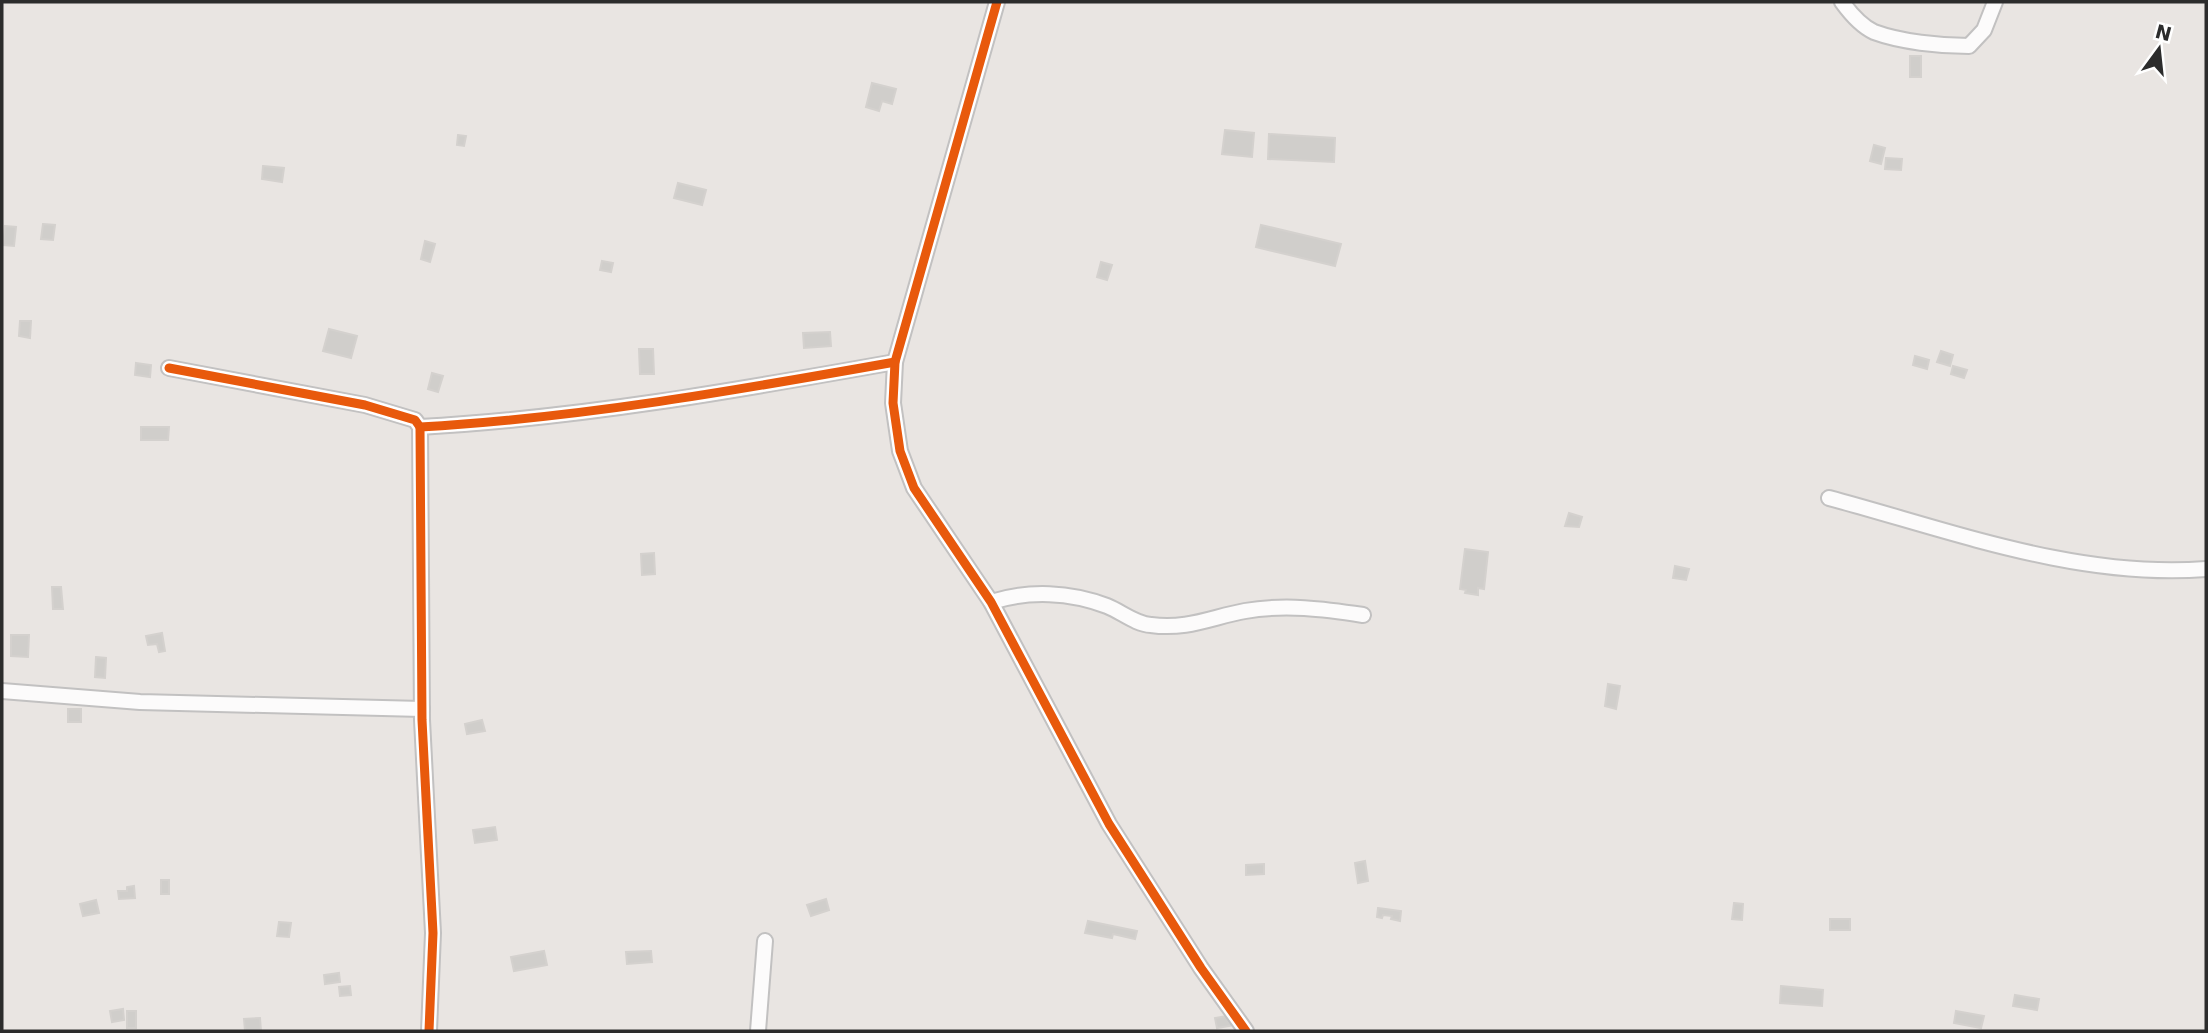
<svg xmlns="http://www.w3.org/2000/svg" width="2208" height="1033" font-family="'DejaVu Sans',sans-serif">
  <style>
    .building { fill: #d0cecb; stroke: #d4d1ce; stroke-width: 2 }
    .lines { fill: none; stroke-linecap: round; stroke-linejoin: round }
    .street-casing { stroke: #c2c1c1; stroke-width: 18 }
    .street { stroke: #fcfbfb; stroke-width: 14 }
    .cycleway-casing { stroke: #fff; stroke-width: 13 }
    .cycleway { stroke: #e8590c; stroke-width: 9 }
  </style>
  <rect width="100%" height="100%" fill="#e9e5e2"/>
  <!-- building -->
  <g class="building">
    <rect x="1910" y="56" width="11" height="21"/>
    <path d="M872,83L896,89L892,104L882,101L879,111L866,107Z"/>
    <path d="M1225,130L1254,133L1252,157L1222,154Z"/>
    <path d="M1269,134L1335,138L1334,162L1268,159Z"/>
    <path d="M458,135L466,136L464,146L457,145Z"/>
    <path d="M1874,145L1885,148L1881,164L1870,161Z"/>
    <path d="M1886,158L1902,159L1901,170L1885,169Z"/>
    <path d="M263,166L284,168L282,182L262,179Z"/>
    <path d="M678,183L706,190L702,205L674,198Z"/>
    <path d="M43,224L55,225L53,240L41,239Z"/>
    <path d="M1261,225L1341,244L1335,266L1256,247Z"/>
    <path d="M5,226L16,227L14,246L3,245Z"/>
    <path d="M425,241L435,244L430,262L421,259Z"/>
    <path d="M602,261L613,263L611,272L600,270Z"/>
    <path d="M1101,262L1112,265L1107,280L1097,277Z"/>
    <path d="M20,321H31L30,338L19,336Z"/>
    <path d="M329,329L357,336L351,358L323,351Z"/>
    <path d="M830,332L831,346L804,348L803,333Z"/>
    <path d="M639,349H653L654,374H640Z"/>
    <path d="M1941,351L1953,355L1950,366L1937,362Z"/>
    <path d="M1915,356L1929,360L1927,369L1913,365Z"/>
    <path d="M136,363L151,365L150,377L135,375Z"/>
    <path d="M1953,366L1967,370L1964,378L1951,374Z"/>
    <path d="M432,373L443,376L438,392L428,389Z"/>
    <path d="M141,427H169L168,440H141Z"/>
    <path d="M1569,513L1582,517L1579,527L1565,526Z"/>
    <path d="M1465,549L1488,552L1484,589L1478,588V595L1465,593L1466,590L1460,589Z"/>
    <path d="M654,553L655,574L642,575L641,554Z"/>
    <path d="M1675,566L1689,569L1686,580L1673,578Z"/>
    <path d="M52,587H61L63,609H53Z"/>
    <path d="M162,633L165,651L159,652L157,644L148,645L146,636Z"/>
    <path d="M11,635H29L28,657L11,656Z"/>
    <path d="M96,657L106,658L105,678L95,677Z"/>
    <path d="M1608,684L1620,686L1616,709L1605,706Z"/>
    <rect x="68" y="709" width="13" height="13"/>
    <path d="M482,720L485,731L467,734L465,724Z"/>
    <path d="M495,827L497,840L475,843L473,830Z"/>
    <path d="M1365,861L1368,881L1358,883L1355,863Z"/>
    <path d="M1264,864V874L1246,875V865Z"/>
    <rect x="161" y="880" width="8" height="14"/>
    <path d="M134,886L135,898L119,899L118,891H127V887Z"/>
    <path d="M826,899L829,910L811,916L807,905Z"/>
    <path d="M96,900L99,913L83,916L80,904Z"/>
    <path d="M1734,903L1743,904L1742,920L1732,919Z"/>
    <path d="M1378,908L1401,911L1400,921L1391,919L1392,916L1383,915L1382,918L1377,917Z"/>
    <rect x="1830" y="919" width="20" height="11"/>
    <path d="M1088,921L1137,931L1135,939L1113,934L1112,938L1085,933Z"/>
    <path d="M279,922L291,923L289,937L277,936Z"/>
    <path d="M544,951L547,965L514,971L511,957Z"/>
    <path d="M651,951L652,962L627,964L626,952Z"/>
    <path d="M339,973L340,982L325,984L324,975Z"/>
    <path d="M350,986L351,995L340,996L339,987Z"/>
    <path d="M1781,986L1823,990L1822,1006L1780,1003Z"/>
    <path d="M2015,995L2039,999L2037,1010L2013,1006Z"/>
    <path d="M123,1009L124,1020L112,1022L110,1011Z"/>
    <rect x="127" y="1011" width="9" height="17"/>
    <path d="M1956,1011L1984,1016L1981,1028L1954,1023Z"/>
    <path d="M1233,1015L1235,1025L1217,1028L1215,1018Z"/>
    <path d="M260,1018L261,1031H245L244,1019Z"/>
  </g>
  <g class="lines">
    <!-- street casing -->
    <g class="street-casing">
      <g id="street">
        <path d="M997,2L895,362L893,403L900,451L914,488L991,602L1109,824L1201,968L1246,1031"/>
        <path d="M1842,2C1850,13 1861,26 1874,32C1901,42 1940,46 1969,46L1984,30L1995,2"/>
        <path d="M169,368L365,405L415,420L420,427C580,418 738,390 895,362"/>
        <path d="M420,427L422,720L433,933L429,1031"/>
        <path d="M1829,498C1952,531 2078,579 2206,569"/>
        <path d="M991,602C1029,590 1070,592 1107,606C1122,612 1135,624 1151,625C1187,630 1212,617 1245,611C1285,604 1324,609 1363,615"/>
        <path d="M2,691L140,702L422,709"/>
        <path d="M758,1031L765,941"/>
      </g>
    </g>
    <!-- street -->
    <use href="#street" class="street"/>
    <!-- cycleway casing -->
    <g class="cycleway-casing">
      <g id="cycleway">
        <path d="M997,2L895,362L893,403L900,451L914,488L991,602L1109,824L1201,968L1246,1031"/>
        <path d="M169,368L365,405L415,420L420,427C580,418 738,390 895,362"/>
        <path d="M420,427L422,720L433,933L429,1031"/>
      </g>
    </g>
    <!-- cycleway -->
    <use href="#cycleway" class="cycleway"/>
  </g>
  <!-- border -->
  <rect width="2208" height="1033" fill="none" stroke="#2c2c2c" stroke-width="7"/>
  <!-- north arrow -->
  <g transform="translate(2159 49) rotate(15)" stroke="#ffffff" stroke-width="5" paint-order="stroke">
  <path d="M0-5L12 26L0 18L-12 26Z" fill="#2c2c2c"/>
  <text y="-10" font-size="19" font-weight="bold" text-anchor="middle" fill="#2c2c2c">N</text>
  </g>
</svg>
